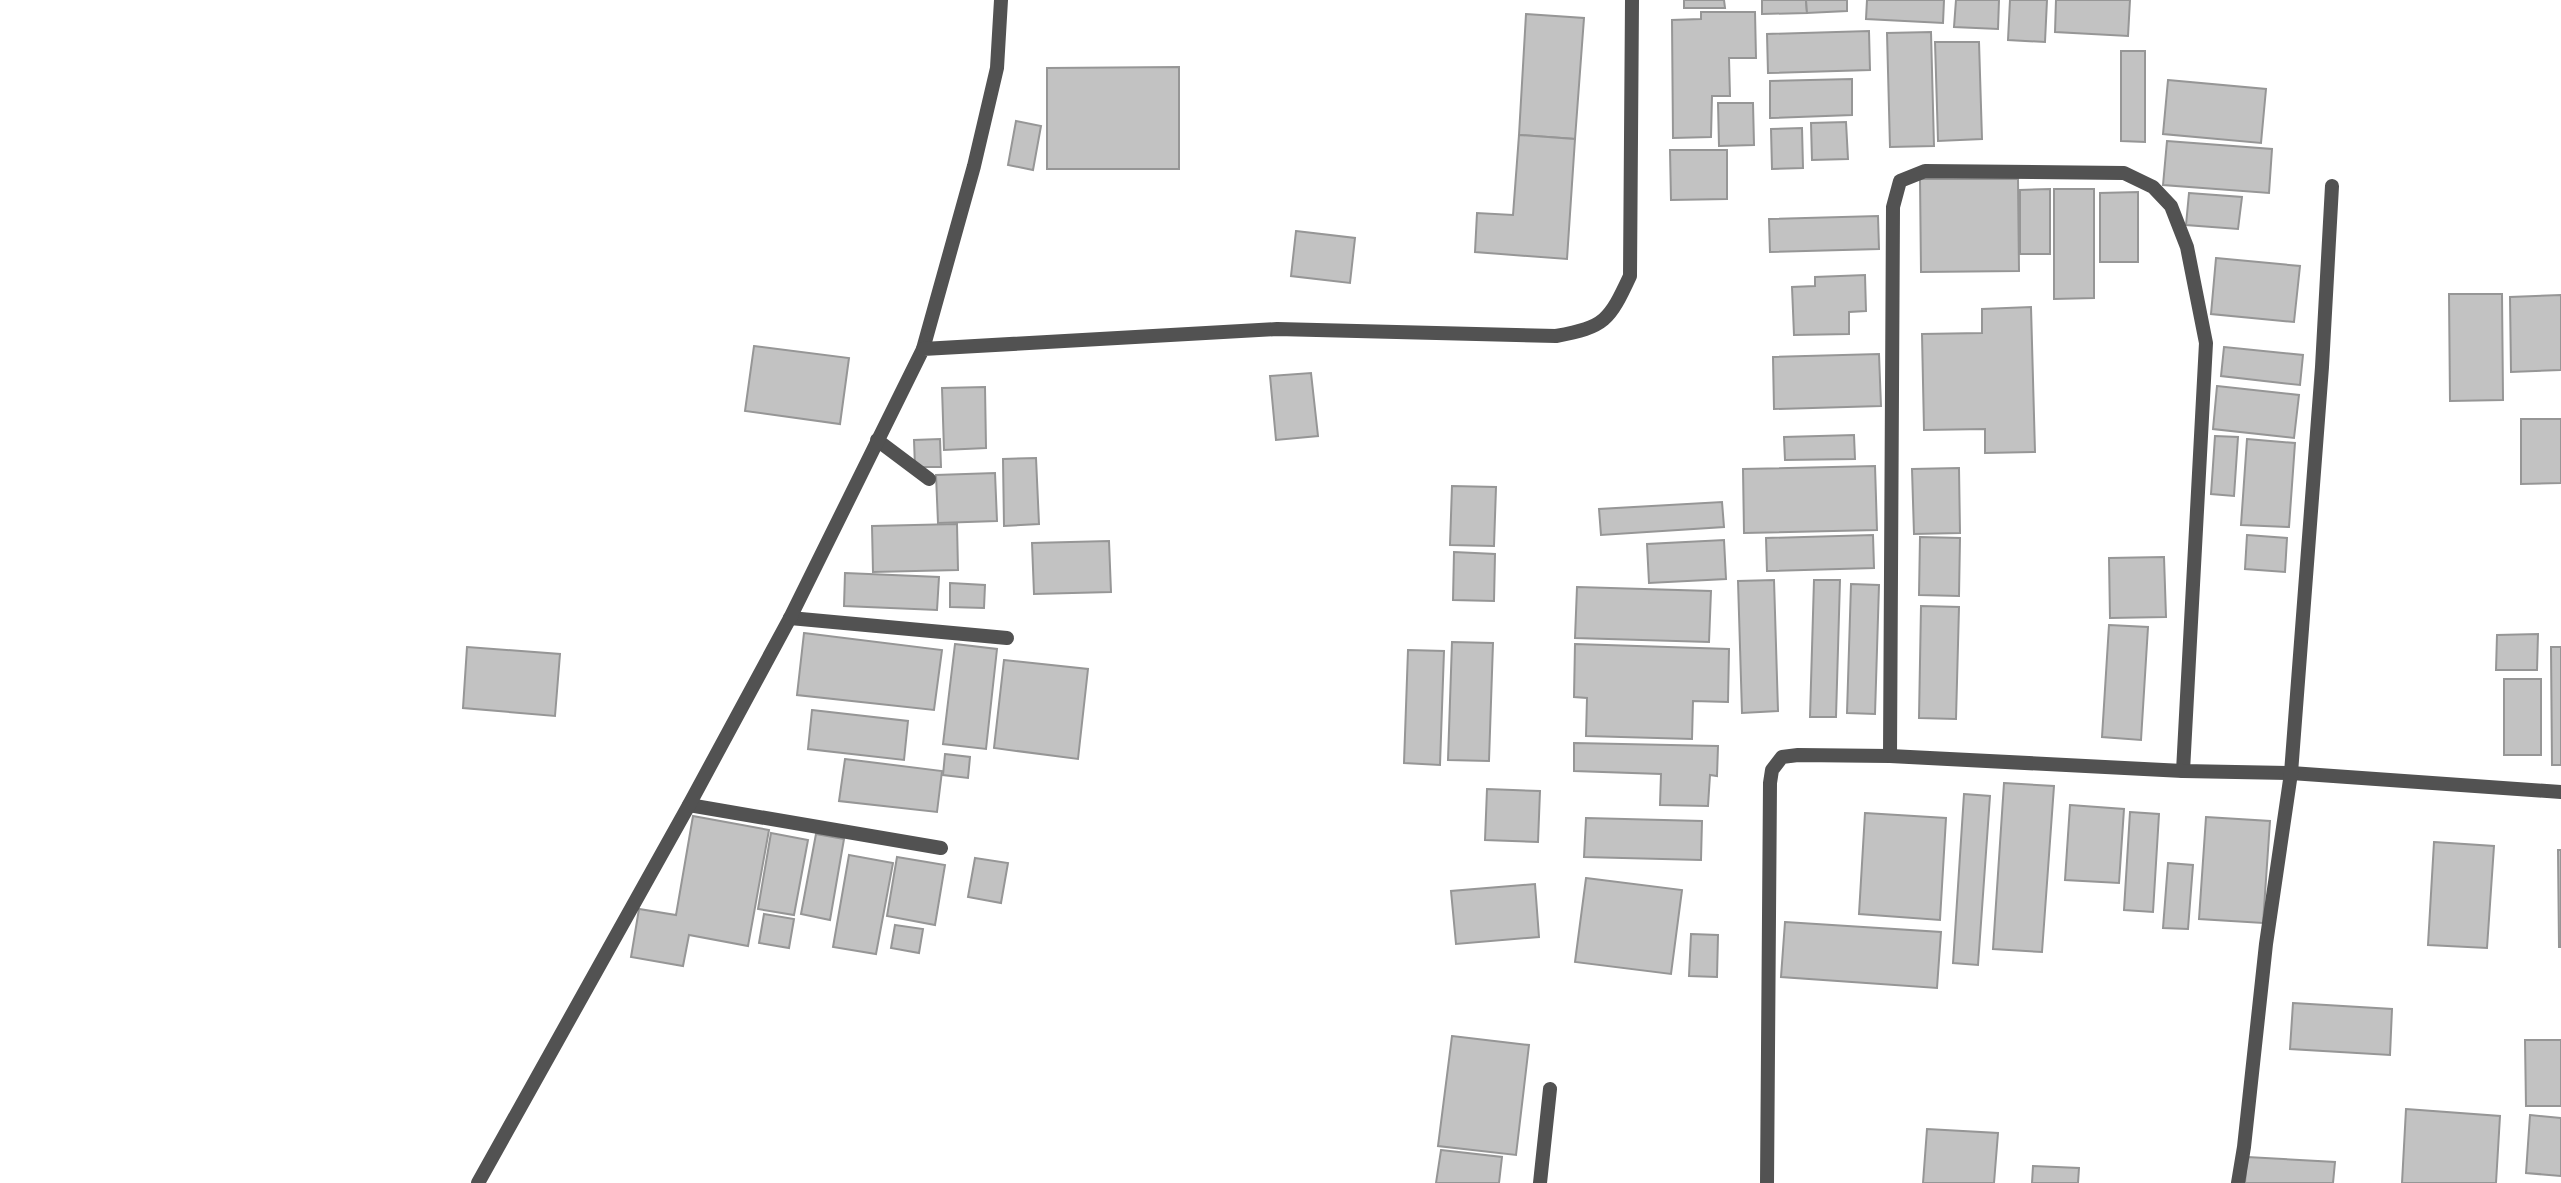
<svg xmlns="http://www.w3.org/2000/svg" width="2561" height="1183" font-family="Poppins,sans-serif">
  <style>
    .building { fill: #c2c2c2; stroke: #969696; stroke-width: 2 }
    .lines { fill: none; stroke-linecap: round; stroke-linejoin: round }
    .lane { stroke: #525252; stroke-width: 14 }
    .street { stroke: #525252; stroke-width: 14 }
  </style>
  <rect width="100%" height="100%" fill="#fff"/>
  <!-- building -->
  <g class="building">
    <path d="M1684,0H1724L1725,8H1684Z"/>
    <path d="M1762,0H1806L1807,13L1762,14Z"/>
    <path d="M1806,0H1847V11L1807,13Z"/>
    <path d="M1867,0H1944L1943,23L1866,19Z"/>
    <path d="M1956,0H1999L1998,29L1954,27Z"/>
    <path d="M2010,0H2047L2045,42L2008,40Z"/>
    <path d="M2056,0H2130L2128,36L2055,32Z"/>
    <path d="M1701,12H1755L1756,58H1729L1730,96H1712L1711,137L1673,138L1672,20L1701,19Z"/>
    <path d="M1526,14L1584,18L1575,139L1519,135Z"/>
    <path d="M1869,31L1870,70L1768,73L1767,34Z"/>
    <path d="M1931,32L1934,146L1890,147L1887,33Z"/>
    <path d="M1935,42H1979L1982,139L1938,141Z"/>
    <path d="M2121,51H2145V142L2121,141Z"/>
    <path d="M1179,67V169H1047V68Z"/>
    <path d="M1852,79V115L1770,118V81Z"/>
    <path d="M2168,80L2266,89L2261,143L2163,134Z"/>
    <path d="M1718,103H1753L1754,145L1719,146Z"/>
    <path d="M1016,121L1041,126L1033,170L1008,165Z"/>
    <path d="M1846,122L1848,159L1812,160L1811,123Z"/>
    <path d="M1802,128L1803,168L1772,169L1771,129Z"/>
    <path d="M1519,135L1575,139L1567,259L1475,252L1477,213L1513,215Z"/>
    <path d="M2167,141L2272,149L2269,193L2163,185Z"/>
    <path d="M1670,150H1727V199L1671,200Z"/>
    <path d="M1920,179H2018L2019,271L1921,272Z"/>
    <path d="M2050,189V254H2020V190Z"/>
    <path d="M2054,189H2094V298L2054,299Z"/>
    <path d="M2138,192V262H2100V193Z"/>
    <path d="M2189,193L2242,197L2238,229L2186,225Z"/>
    <path d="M1878,216L1879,249L1770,252L1769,219Z"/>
    <path d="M1296,231L1355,238L1350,283L1291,276Z"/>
    <path d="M2216,258L2300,266L2294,322L2211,314Z"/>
    <path d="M1865,275L1866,311L1849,312V334L1794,335L1792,287L1815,286V277Z"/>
    <path d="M2449,294H2502L2503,400L2450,401Z"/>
    <path d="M2561,295V370L2511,372L2510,297Z"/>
    <path d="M2031,307L2035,452L1985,453V429L1924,430L1922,334L1982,333V309Z"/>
    <path d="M754,346L849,358L840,424L745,411Z"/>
    <path d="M2224,347L2303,355L2300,385L2221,376Z"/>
    <path d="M1879,354L1881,406L1774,409L1773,357Z"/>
    <path d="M1311,373L1318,436L1276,440L1270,376Z"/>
    <path d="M2217,386L2299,395L2294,438L2213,429Z"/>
    <path d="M985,387L986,448L944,450L942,388Z"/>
    <path d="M2521,419H2561V483L2521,484Z"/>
    <path d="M1854,435L1855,459L1785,460L1784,437Z"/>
    <path d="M2215,436L2238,437L2234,496L2211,494Z"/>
    <path d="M940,439L941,467H915L914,440Z"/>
    <path d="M2247,439L2295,443L2289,527L2241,525Z"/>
    <path d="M1036,458L1039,524L1004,526L1003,459Z"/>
    <path d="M1875,466L1877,530L1744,533L1743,469Z"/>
    <path d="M1959,468L1960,533L1914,534L1912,469Z"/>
    <path d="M995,473L997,521L938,523L936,475Z"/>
    <path d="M1452,486L1496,487L1494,546L1450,545Z"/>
    <path d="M1722,502L1724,527L1601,535L1599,509Z"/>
    <path d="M957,524L958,570L873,572L872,526Z"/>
    <path d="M1873,535L1874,568L1767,571L1766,538Z"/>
    <path d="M2247,535L2287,538L2285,572L2245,569Z"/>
    <path d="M1920,537L1960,538L1959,596L1919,595Z"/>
    <path d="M1724,540L1726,579L1649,583L1647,544Z"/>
    <path d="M1109,541L1111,592L1034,594L1032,543Z"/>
    <path d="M1454,552L1495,554L1494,601L1453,600Z"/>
    <path d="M2164,557L2166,617L2110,618L2109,558Z"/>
    <path d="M845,573L939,577L937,610L844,606Z"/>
    <path d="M1774,580L1778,711L1742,713L1738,581Z"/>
    <path d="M1814,580H1840L1836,717H1810Z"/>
    <path d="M950,583L985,585L984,608L950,607Z"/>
    <path d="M1851,584L1879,585L1875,714L1847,713Z"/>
    <path d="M1577,587L1711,591L1709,642L1575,638Z"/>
    <path d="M1921,606L1959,607L1956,719L1919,718Z"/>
    <path d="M2109,625L2148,627L2141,740L2102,737Z"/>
    <path d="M804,633L942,650L934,710L797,695Z"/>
    <path d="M2538,634L2537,670H2496L2497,635Z"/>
    <path d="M1452,642L1493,643L1489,761L1448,760Z"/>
    <path d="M955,644L997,649L986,749L943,744Z"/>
    <path d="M1575,644L1729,649L1728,702L1693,701L1692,739L1586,736L1587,698L1574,697Z"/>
    <path d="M467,647L560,654L555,716L463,708Z"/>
    <path d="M2551,647H2561V765H2552Z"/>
    <path d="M1408,650L1444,651L1440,765L1404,763Z"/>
    <path d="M1004,660L1088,669L1078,759L994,748Z"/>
    <rect x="2504" y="679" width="37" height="76"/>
    <path d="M812,710L908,721L904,760L808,749Z"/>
    <path d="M1574,743L1718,746L1717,776L1710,775L1708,806L1660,805L1661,774L1574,771Z"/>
    <path d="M945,754L970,757L968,778L943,775Z"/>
    <path d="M845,759L942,771L937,812L839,801Z"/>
    <path d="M2004,783L2054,786L2042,952L1993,949Z"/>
    <path d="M1487,789L1540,791L1538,842L1485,840Z"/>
    <path d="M1964,794L1990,796L1978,965L1953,963Z"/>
    <path d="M2070,805L2124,809L2119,883L2065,880Z"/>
    <path d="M2130,812L2159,814L2153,912L2124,910Z"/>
    <path d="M1865,813L1946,818L1940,920L1859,914Z"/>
    <path d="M693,816L769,830L748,946L689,935L683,966L631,957L639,909L676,915Z"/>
    <path d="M2206,817L2270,821L2263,923L2199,919Z"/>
    <path d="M1586,818L1702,821L1701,860L1584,857Z"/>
    <path d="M771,833L808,840L794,915L758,909Z"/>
    <path d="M816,834L844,839L830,920L801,914Z"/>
    <path d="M2434,842L2494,846L2487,948L2428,945Z"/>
    <path d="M2558,850H2561V947H2559Z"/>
    <path d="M849,855L893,863L876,954L833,947Z"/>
    <path d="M897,857L945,865L935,925L887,916Z"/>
    <path d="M975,858L1008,863L1001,903L968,897Z"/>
    <path d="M2168,863L2193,865L2188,929L2163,928Z"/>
    <path d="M1586,878L1682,890L1671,974L1575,962Z"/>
    <path d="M1535,884L1539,937L1456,944L1451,891Z"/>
    <path d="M764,914L794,919L789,948L759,943Z"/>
    <path d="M1785,922L1941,932L1937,988L1781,977Z"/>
    <path d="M895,925L923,929L919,953L891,948Z"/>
    <path d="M1691,934L1718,935L1717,977L1689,976Z"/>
    <path d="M2293,1003L2392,1009L2390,1055L2290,1049Z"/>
    <path d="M1452,1036L1529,1045L1516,1155L1438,1146Z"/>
    <path d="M2525,1040H2561V1106H2526Z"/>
    <path d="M2406,1109L2500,1116L2496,1183H2402Z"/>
    <path d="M2530,1115L2561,1118V1176L2526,1173Z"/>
    <path d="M1927,1129L1998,1133L1994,1183H1923Z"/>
    <path d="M1441,1150L1502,1157L1499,1183H1436Z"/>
    <path d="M2247,1157L2335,1162L2333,1183H2245Z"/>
    <path d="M2033,1166L2079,1168L2078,1183H2032Z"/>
  </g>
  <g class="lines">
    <!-- lane -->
    <path class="lane" d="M877,440L929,479"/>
    <!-- street -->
    <g class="street">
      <path d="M923,349L974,166L997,68L1001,0"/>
      <path d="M790,618L1007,638"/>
      <path d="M1890,756L1893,207L1900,181L1925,171L2124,173L2153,187L2171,206L2187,247L2206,343L2183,771"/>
      <path d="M689,805L941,848"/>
      <path d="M478,1183L689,805L790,618L923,349L1277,329L1556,336C1605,327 1609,321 1630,276L1632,0"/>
      <path d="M1540,1183L1550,1089"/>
      <path d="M1767,1183L1770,783L1772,770L1782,757L1798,755L1890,756L2183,771L2291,773L2561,792"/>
      <path d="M2238,1183L2244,1147L2266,944L2291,773L2322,367L2332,186"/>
    </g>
  </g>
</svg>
